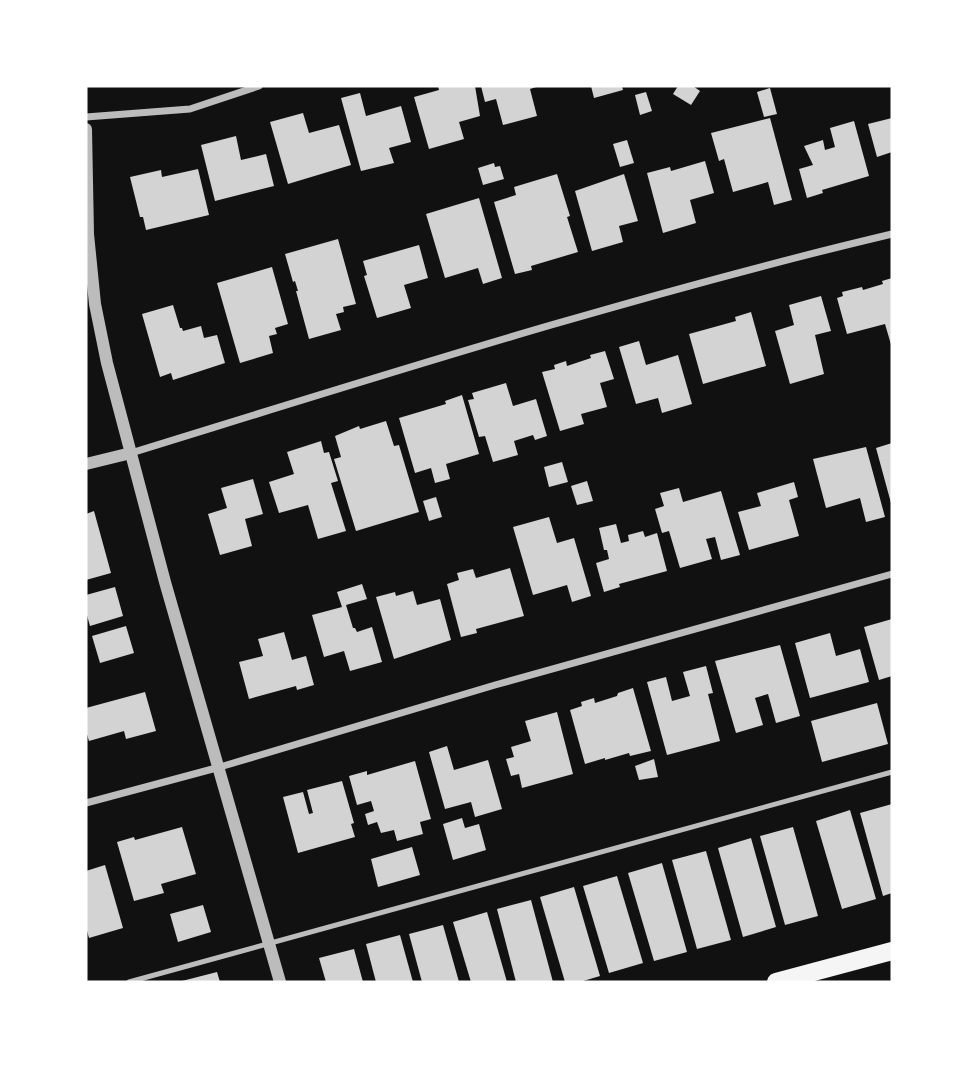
<svg xmlns="http://www.w3.org/2000/svg" width="978" height="1068" font-family="'Alegreya Sans',sans-serif">
  <style>
    .building { fill: #d3d3d3 }
    .lines { fill: none; stroke-linecap: round; stroke-linejoin: round }
    .service { stroke: #bcbcbc; stroke-width: 5 }
    .minor { stroke: #bcbcbc; stroke-width: 7 }
    .tertiary { stroke: #bcbcbc; stroke-width: 12 }
    .primary { stroke: #f5f5f5; stroke-width: 18 }
  </style>
  <rect width="100%" height="100%" fill="#111"/>
  <!-- building -->
  <g class="building">
    <path d="M438,86H475L480,116L459,122L464,139L429,149L414,97L439,90Z"/>
    <path d="M481,86H539L530,89L537,116L503,125L496,99L485,102Z"/>
    <path d="M591,86H622L623,90L594,98Z"/>
    <path d="M678,86H693L700,91L691,105L673,94Z"/>
    <path d="M770,88L777,114L764,117L757,92Z"/>
    <path d="M646,92L652,111L640,115L635,95Z"/>
    <path d="M360,93L366,116L401,106L411,142L389,148L394,163L361,171L341,98Z"/>
    <path d="M303,113L309,133L339,125L351,165L288,184L270,122Z"/>
    <path d="M770,118L792,200L774,205L768,182L733,192L724,159L719,161L711,133Z"/>
    <path d="M892,118V152L877,157L868,124Z"/>
    <path d="M854,121L869,176L822,190L823,193L807,198L799,169L813,165L804,146L823,140L825,150L835,147L830,128Z"/>
    <path d="M236,136L241,160L266,154L274,186L215,201L201,145Z"/>
    <path d="M627,140L634,163L620,167L613,144Z"/>
    <path d="M705,161L714,193L690,200L696,223L663,233L647,173L670,167L671,171Z"/>
    <path d="M494,163L495,167L500,166L504,179L483,185L478,168Z"/>
    <path d="M198,169L209,215L146,230L143,217H140L130,177L161,170L162,177Z"/>
    <path d="M557,174L570,216L567,217L578,252L531,266L532,270L515,274L494,202L516,195L514,187Z"/>
    <path d="M624,174L638,221L619,226L623,242L592,251L575,191Z"/>
    <path d="M479,198L502,278L483,284L478,268L445,278L426,214Z"/>
    <path d="M338,239L356,304L343,307L344,312L336,314L341,330L309,339L296,291H298L295,281L293,282L285,254Z"/>
    <path d="M419,245L428,278L404,285L411,308L377,318L364,276L367,275L363,261Z"/>
    <path d="M272,267L288,324L275,328L277,334L269,336L273,353L240,363L217,283Z"/>
    <path d="M892,278V348L885,324L847,334L837,298L843,296L842,292L862,287L863,290L883,284L882,281Z"/>
    <path d="M821,296L831,331L815,335L824,374L790,384L775,331L794,325L789,305Z"/>
    <path d="M173,305L180,328H182L183,331L201,326L204,338L217,335L225,363L173,380L171,373L160,377L142,314Z"/>
    <path d="M751,312L766,366L703,384L689,334L736,321L735,317Z"/>
    <path d="M639,341L646,365L678,355L692,404L662,413L658,398L636,404L619,347Z"/>
    <path d="M605,351L614,379L600,383L607,407L581,414L584,424L560,431L542,372L555,369L554,365L566,361L567,366L591,358L590,355Z"/>
    <path d="M506,383L513,406L536,399L547,436L535,440L533,435L514,441L518,455L493,462L485,436L479,437L468,400L474,399L472,393Z"/>
    <path d="M462,395L479,454L446,464L450,479L435,483L431,468L415,473L399,418L446,404L445,401Z"/>
    <path d="M386,421L394,446L399,445L419,512L356,531L334,459L341,457L335,436L359,426L360,429Z"/>
    <path d="M321,441L324,453L329,452L338,481L331,483L346,531L318,539L308,505L279,513L269,482L294,474L287,452Z"/>
    <path d="M892,443V502L891,503L876,448Z"/>
    <path d="M866,447L885,517L866,522L860,498L826,508L813,459Z"/>
    <path d="M562,462L568,482L549,487L544,467Z"/>
    <path d="M253,479L263,514L245,519L252,546L220,555L208,514L227,508L221,488Z"/>
    <path d="M587,481L593,501L577,505L571,486Z"/>
    <path d="M794,482L798,497L789,500L799,536L749,550L738,512L761,506L757,493Z"/>
    <path d="M679,488L683,502L721,491L740,555L721,560L715,537L706,539L712,559L680,568L669,531L662,533L655,509L664,506L660,493Z"/>
    <path d="M436,497L442,517L429,521L423,501Z"/>
    <path d="M94,511L111,573L86,580V514Z"/>
    <path d="M549,517L557,543L574,538L591,596L572,602L567,585L533,595L513,527Z"/>
    <path d="M616,524L621,543L629,541L628,535L643,531L645,537L657,533L667,571L619,584L620,587L604,592L596,563L609,559L607,550H604L599,528Z"/>
    <path d="M510,568L524,616L476,629L477,633L461,637L447,584L459,580L457,573L473,569L476,578Z"/>
    <path d="M362,584L367,599L346,605L353,628H355L357,632L372,627L382,662L350,671L344,651L324,657L312,615L342,607L337,592Z"/>
    <path d="M115,587L123,616L90,626L86,612V595Z"/>
    <path d="M413,591L417,605L440,599L451,640L394,659L376,597L395,592L396,596Z"/>
    <path d="M892,619V676L879,680L864,627Z"/>
    <path d="M126,626L134,653L100,663L92,636Z"/>
    <path d="M284,632L292,660L306,656L314,685L297,690L296,686L249,699L239,662L263,656L258,639Z"/>
    <path d="M830,633L836,656L860,649L869,682L810,698L795,643Z"/>
    <path d="M780,645L800,716L776,723L768,694L755,698L763,725L736,733L715,661Z"/>
    <path d="M706,666L713,693L708,694L720,741L667,755L647,682L666,677L672,701L690,696L683,672Z"/>
    <path d="M633,688L651,751L630,756L629,753L605,760V758L585,764L570,710L582,706L581,702L594,698L595,703L617,696L618,693Z"/>
    <path d="M145,692L156,731L126,739L124,731L89,741L86,731V708Z"/>
    <path d="M877,703L888,744L822,762L811,721Z"/>
    <path d="M557,712L573,774L522,788L519,774L511,776L506,759L514,757L511,747L531,741L525,721Z"/>
    <path d="M447,746L454,770L488,760L502,809L475,817L471,802L445,809L429,752Z"/>
    <path d="M654,759L658,777L639,780L635,766Z"/>
    <path d="M415,761L431,819L420,822L423,834L397,841L394,830L381,833L377,822L368,825L365,814L374,811L371,801L357,805L349,776L367,771V775Z"/>
    <path d="M342,781L354,823L351,824L355,837L298,853L283,797L303,792L309,814L313,813L307,790Z"/>
    <path d="M892,804V893L883,896L860,813Z"/>
    <path d="M850,810L876,899L842,909L816,821Z"/>
    <path d="M462,818L465,828L479,824L486,850L453,860L443,824Z"/>
    <path d="M182,827L196,874L161,884L164,893L134,901L117,842L134,837L135,840Z"/>
    <path d="M793,827L818,916L785,925L760,836Z"/>
    <path d="M751,838L776,927L743,937L718,848Z"/>
    <path d="M412,847L420,875L378,887L371,859Z"/>
    <path d="M706,851L731,940L697,949L672,860Z"/>
    <path d="M662,863L687,952L654,961L628,873Z"/>
    <path d="M105,865L123,928L89,938L86,927V871Z"/>
    <path d="M617,876L643,963L609,973L583,886Z"/>
    <path d="M574,887L600,976L580,982H565L540,897Z"/>
    <path d="M531,900L553,982H516L497,909Z"/>
    <path d="M203,905L211,932L178,942L170,914Z"/>
    <path d="M487,912L507,982H471L453,922Z"/>
    <path d="M443,925L459,982H422L409,934Z"/>
    <path d="M400,935L413,982H376L366,944Z"/>
    <path d="M354,949L363,982H326L319,958Z"/>
    <path d="M217,972L220,982H182V981Z"/>
  </g>
  <g class="lines">
    <!-- service -->
    <path class="service" d="M129,982L892,772"/>
    <!-- minor -->
    <g class="minor">
      <path d="M86,117L190,109L259,86"/>
      <path d="M131,453C384,375 635,295 892,234"/>
      <path d="M86,803L220,767L495,685L892,574"/>
    </g>
    <!-- tertiary -->
    <g class="tertiary">
      <path d="M86,129L88,234L95,304L107,363L165,582L280,982"/>
      <path d="M86,464L131,453"/>
    </g>
    <!-- primary -->
    <path class="primary" d="M776,982L892,951"/>
  </g>
  <!-- border -->
  <rect width="978" height="1068" fill="none" stroke="#ffffff" stroke-width="175"/>
</svg>
